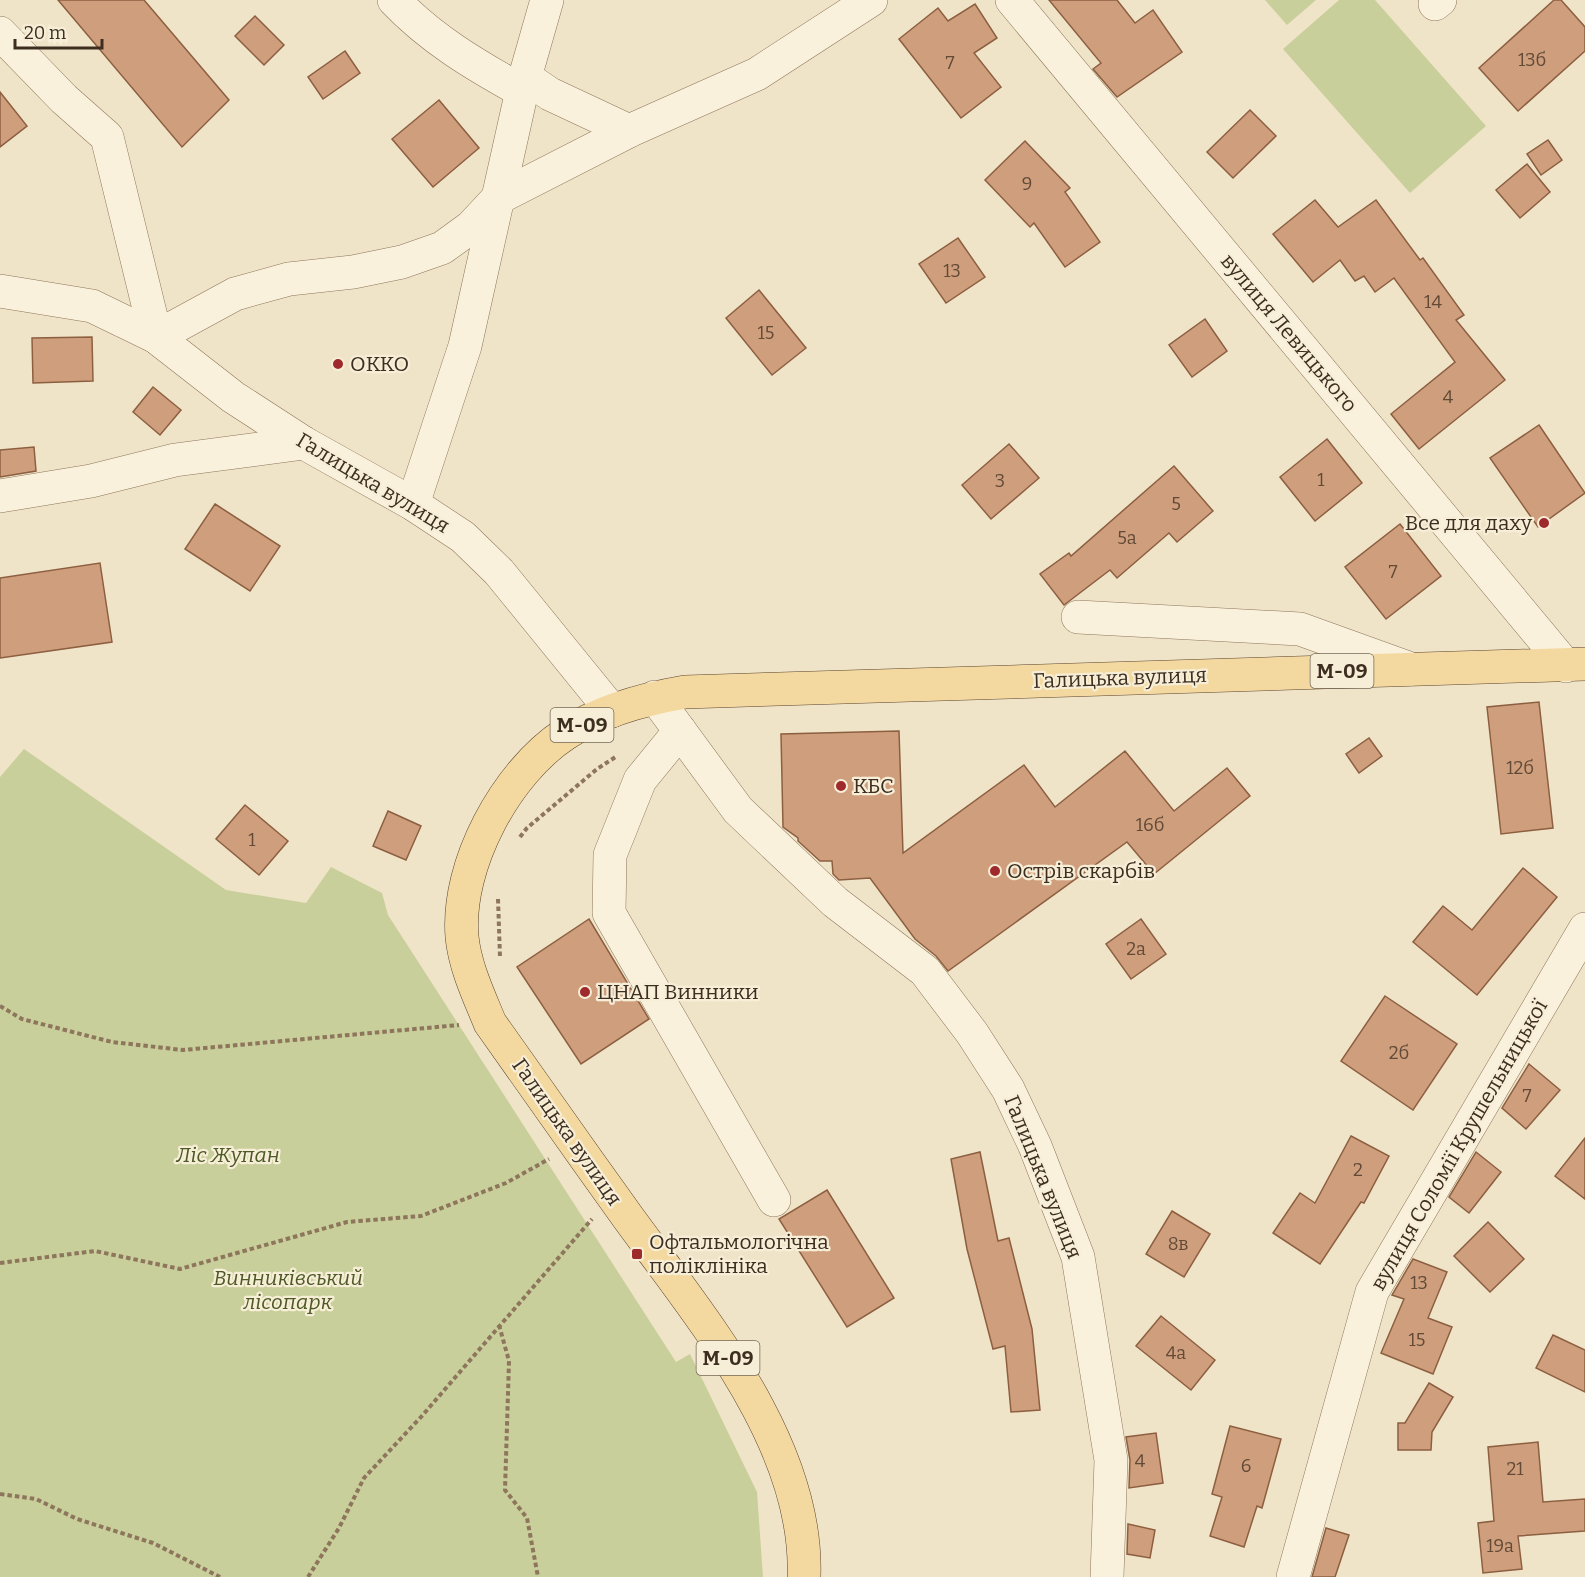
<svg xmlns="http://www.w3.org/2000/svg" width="1585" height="1577" font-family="Bitter,serif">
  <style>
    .green { fill: #c9cf9b }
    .building { fill: #cf9f7d; stroke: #8d5f41; stroke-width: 1.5 }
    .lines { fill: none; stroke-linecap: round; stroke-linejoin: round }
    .minor-casing { stroke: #8d765c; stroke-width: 34 }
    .major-casing { stroke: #5b4430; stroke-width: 34 }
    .path { stroke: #8d765c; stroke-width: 4; stroke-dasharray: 4.5 3; stroke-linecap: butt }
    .minor { stroke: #faf1dc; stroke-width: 33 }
    .major { stroke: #f3d9a0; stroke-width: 33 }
    .poi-dot { fill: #9e2a2b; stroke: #f7eed8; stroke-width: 2 }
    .labels { text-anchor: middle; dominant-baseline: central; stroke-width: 4.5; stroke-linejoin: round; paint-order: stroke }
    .number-label { font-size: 18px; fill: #624a37 }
    .shield { fill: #f7eed8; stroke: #756857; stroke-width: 1.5 }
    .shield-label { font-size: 20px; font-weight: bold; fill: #3d2e20 }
    .street-label { font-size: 21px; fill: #3d2e20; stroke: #f7eed8 }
    .poi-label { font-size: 21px; fill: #3d2e20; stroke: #f7eed8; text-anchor: start }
    .park-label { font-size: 21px; font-style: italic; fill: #4d5a26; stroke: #f7eed8 }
  </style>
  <rect width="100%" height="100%" fill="#f0e4c8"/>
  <!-- green -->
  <g class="green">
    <path d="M1265,0H1316L1287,25Z"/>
    <path d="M1339,0H1375L1486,126L1410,193L1283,49Z"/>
    <path d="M24,749L226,890L306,903L331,867L382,893L388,915L676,1362L690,1354L757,1492L763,1577H0V777Z"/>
  </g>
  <!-- building -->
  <g class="building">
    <path d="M58,0H144L229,100L182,147Z"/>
    <path d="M1049,0H1117L1135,23L1153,10L1182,52L1117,97L1093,69L1101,63Z"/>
    <path d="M1554,0H1561L1585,27V51L1518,111L1479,68Z"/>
    <path d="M975,4L997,38L974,53L1001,87L961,118L899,39L938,8L948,21Z"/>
    <path d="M255,16L284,45L264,65L235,36Z"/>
    <path d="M345,51L360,73L323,99L308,77Z"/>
    <path d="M0,92L27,126L0,147Z"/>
    <path d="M439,100L479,148L433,187L392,139Z"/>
    <path d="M1250,110L1276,136L1233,178L1207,152Z"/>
    <path d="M1548,140L1562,160L1541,175L1527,154Z"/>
    <path d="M1025,141L1070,188L1065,192L1100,242L1065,267L1034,223L1030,227L985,180Z"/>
    <path d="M1527,164L1550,192L1520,218L1496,190Z"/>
    <path d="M1315,200L1338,227L1376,200L1420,260L1423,258L1464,315L1456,320L1505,380L1419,449L1391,414L1455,362L1394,278L1375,292L1364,276L1355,281L1340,260L1313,282L1273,234Z"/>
    <path d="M958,238L985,277L946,303L919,264Z"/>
    <path d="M759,290L806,348L772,375L726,318Z"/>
    <path d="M1205,319L1227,351L1192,377L1169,345Z"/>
    <path d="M92,337L93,381L33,383L32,338Z"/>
    <path d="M153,387L181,410L160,435L133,412Z"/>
    <path d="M1539,425L1585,493L1538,527L1490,458Z"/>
    <path d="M1327,439L1362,483L1315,521L1280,477Z"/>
    <path d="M1009,444L1039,478L991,519L962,485Z"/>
    <path d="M34,447L36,471L0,477V450Z"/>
    <path d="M1174,466L1213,511L1177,542L1169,533L1117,578L1110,570L1064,605L1040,574L1069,553L1071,556Z"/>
    <path d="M215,504L280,546L250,591L185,549Z"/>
    <path d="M1400,524L1441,576L1386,619L1345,567Z"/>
    <path d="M100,563L112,642L0,658V578Z"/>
    <path d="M1539,702L1553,828L1501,834L1487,707Z"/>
    <path d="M899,731L903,853L1024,765L1055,807L1125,751L1174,811L1227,768L1250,796L1154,874L1127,842L948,971L936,956L915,939L870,878L839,880L833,874L832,861H820L798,841V838L783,827L781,734Z"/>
    <path d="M1369,738L1382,756L1359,773L1346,754Z"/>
    <path d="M245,805L288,841L259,875L216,839Z"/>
    <path d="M388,811L421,826L406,860L373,846Z"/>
    <path d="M1523,868L1557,897L1477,995L1413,942L1443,906L1472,930Z"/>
    <path d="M589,919L649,1019L581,1064L517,967Z"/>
    <path d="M1141,919L1166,954L1131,979L1106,944Z"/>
    <path d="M1385,996L1457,1044L1413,1110L1341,1061Z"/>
    <path d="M1529,1064L1560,1090L1526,1129L1502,1108Z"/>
    <path d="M1351,1136L1389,1156L1364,1203L1361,1202L1320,1264L1273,1233L1300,1193L1315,1203Z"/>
    <path d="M1585,1138V1199L1555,1176Z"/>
    <path d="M980,1152L998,1241L1009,1238L1032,1329L1040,1410L1011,1412L1005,1346L993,1349L967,1249L951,1159Z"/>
    <path d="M1476,1152L1501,1172L1469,1213L1449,1197Z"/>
    <path d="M827,1190L894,1298L847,1327L779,1219Z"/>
    <path d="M1172,1211L1210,1234L1184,1277L1146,1254Z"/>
    <path d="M1488,1222L1524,1259L1490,1292L1454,1256Z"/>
    <path d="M1413,1259L1447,1272L1428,1318L1452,1327L1433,1374L1381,1353L1404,1299L1392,1295Z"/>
    <path d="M1161,1316L1215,1360L1191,1390L1136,1346Z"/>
    <path d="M1553,1335L1585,1350V1392L1536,1368Z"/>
    <path d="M1429,1383L1453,1397L1432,1432L1431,1450H1398V1423H1405Z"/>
    <path d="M1230,1426L1281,1439L1262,1508L1257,1506L1244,1547L1210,1536L1222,1497L1212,1494Z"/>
    <path d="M1156,1433L1163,1483L1129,1488L1130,1460L1126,1437Z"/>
    <path d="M1538,1442L1543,1502L1585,1499V1531L1518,1536L1522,1569L1483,1573L1478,1523L1494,1521L1488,1447Z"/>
    <path d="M1128,1524L1155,1530L1150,1558L1127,1554Z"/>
    <path d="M1326,1528L1349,1535L1335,1577H1312Z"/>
  </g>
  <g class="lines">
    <!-- minor casing -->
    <g class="minor-casing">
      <g id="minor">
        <path d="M394,0C431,39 475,65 522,91"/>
        <path d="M1012,0L1566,666"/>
        <path d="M1435,4L1440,0"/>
        <path d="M0,33L64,99L107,137L156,337"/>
        <path d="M525,77L550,94L629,131"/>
        <path d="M0,291L92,306L156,337L233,397L304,443L413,504L463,537L499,572L612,711"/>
        <path d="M156,337L235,294L289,279L353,272L402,262L442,248L471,227L498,198L629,131L757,74L871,0"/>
        <path d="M0,496L91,481L175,460L304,443"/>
        <path d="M413,504L465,346L525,77L547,0"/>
        <path d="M1078,617L1300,629L1411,669"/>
        <path d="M655,697L738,810L835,902L925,971L972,1033L1008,1089L1035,1146L1078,1257L1111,1460L1107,1577"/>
        <path d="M680,731L640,780L610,855L609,913L774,1200"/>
        <path d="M1293,1577L1372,1292L1585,929"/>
      </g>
    </g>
    <!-- major casing -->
    <g class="major-casing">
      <path id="major" d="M804,1577C809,1444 701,1318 627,1216C581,1152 536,1088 490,1023C479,996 465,967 462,937C456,865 506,773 565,734C600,711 644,699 685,692L1585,664"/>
    </g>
    <!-- path -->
    <g class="path">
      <path d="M520,837L527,828L597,769L617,756"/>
      <path d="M498,899L500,957"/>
      <path d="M0,1006L22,1019L112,1042L183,1050L459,1025"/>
      <path d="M0,1263L95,1251L180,1269L347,1222L421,1216L506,1183L549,1159"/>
      <path d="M499,1325L509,1361L505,1490L527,1518L538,1577"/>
      <path d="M0,1494L36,1499L77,1519L153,1543L220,1577"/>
      <path d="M308,1577L339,1528L364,1478L421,1417L592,1219"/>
    </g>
    <!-- minor -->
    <use href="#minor" class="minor"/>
    <!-- major -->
    <use href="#major" class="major"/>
  </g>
  <!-- markers -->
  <g class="poi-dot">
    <circle cx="338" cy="364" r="6"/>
    <circle cx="1544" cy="523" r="6"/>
    <circle cx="841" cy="786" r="6"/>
    <circle cx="995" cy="871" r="6"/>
    <circle cx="585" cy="992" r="6"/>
    <rect x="631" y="1248" width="12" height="12" rx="3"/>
  </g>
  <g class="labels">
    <!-- number labels -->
    <g class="number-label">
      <text x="1532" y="60">13б</text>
      <text x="950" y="63">7</text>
      <text x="1027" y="184">9</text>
      <text x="952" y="271">13</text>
      <text x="1433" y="302">14</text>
      <text x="766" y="333">15</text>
      <text x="1448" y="397">4</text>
      <text x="1321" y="480">1</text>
      <text x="1000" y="481">3</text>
      <text x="1176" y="504">5</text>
      <text x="1127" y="538">5а</text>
      <text x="1393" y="572">7</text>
      <text x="1520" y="768">12б</text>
      <text x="1150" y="825">16б</text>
      <text x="252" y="840">1</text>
      <text x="1136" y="949">2а</text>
      <text x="1399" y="1053">2б</text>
      <text x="1527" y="1096">7</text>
      <text x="1358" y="1170">2</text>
      <text x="1178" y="1244">8в</text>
      <text x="1419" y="1283">13</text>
      <text x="1417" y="1340">15</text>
      <text x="1176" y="1353">4а</text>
      <text x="1140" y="1461">4</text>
      <text x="1246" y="1466">6</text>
      <text x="1515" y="1469">21</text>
      <text x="1500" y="1546">19а</text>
    </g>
    <!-- shield labels -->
    <g class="shield">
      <rect x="1310.5" y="654" width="63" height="34" rx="4.5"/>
      <rect x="550.5" y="708" width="63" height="34" rx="4.5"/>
      <rect x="696.5" y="1341" width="63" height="34" rx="4.5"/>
    </g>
    <g class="shield-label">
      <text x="1342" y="671">М-09</text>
      <text x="582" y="725">М-09</text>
      <text x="728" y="1358">М-09</text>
    </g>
    <!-- street labels -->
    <g class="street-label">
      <text transform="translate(1289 333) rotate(50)">вулиця Левицького</text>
      <text transform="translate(373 483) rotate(31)">Галицька вулиця</text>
      <text transform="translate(1120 678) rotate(-2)">Галицька вулиця</text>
      <text transform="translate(567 1132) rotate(55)">Галицька вулиця</text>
      <text transform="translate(1459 1145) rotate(-60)">вулиця Соломії Крушельницької</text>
      <text transform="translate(1043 1177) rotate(68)">Галицька вулиця</text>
    </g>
    <!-- poi labels -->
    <g class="poi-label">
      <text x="350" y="364">ОККО</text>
      <text x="1532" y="523" text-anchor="end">Все для даху</text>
      <text x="853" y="786">КБС</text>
      <text x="1007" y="871">Острів скарбів</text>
      <text x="597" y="992">ЦНАП Винники</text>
      <text x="649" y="1242">Офтальмологічна<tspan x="649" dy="24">поліклініка</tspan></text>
    </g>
    <!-- park labels -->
    <g class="park-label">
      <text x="228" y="1155">Ліс Жупан</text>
      <text x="288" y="1278">Винниківський<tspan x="288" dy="24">лісопарк</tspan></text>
    </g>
  </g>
  <!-- scale -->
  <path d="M15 39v9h87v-9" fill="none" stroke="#3d2e20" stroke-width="3"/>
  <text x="24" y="39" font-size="18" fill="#3d2e20" stroke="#f7eed8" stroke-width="4.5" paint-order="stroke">20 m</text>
</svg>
